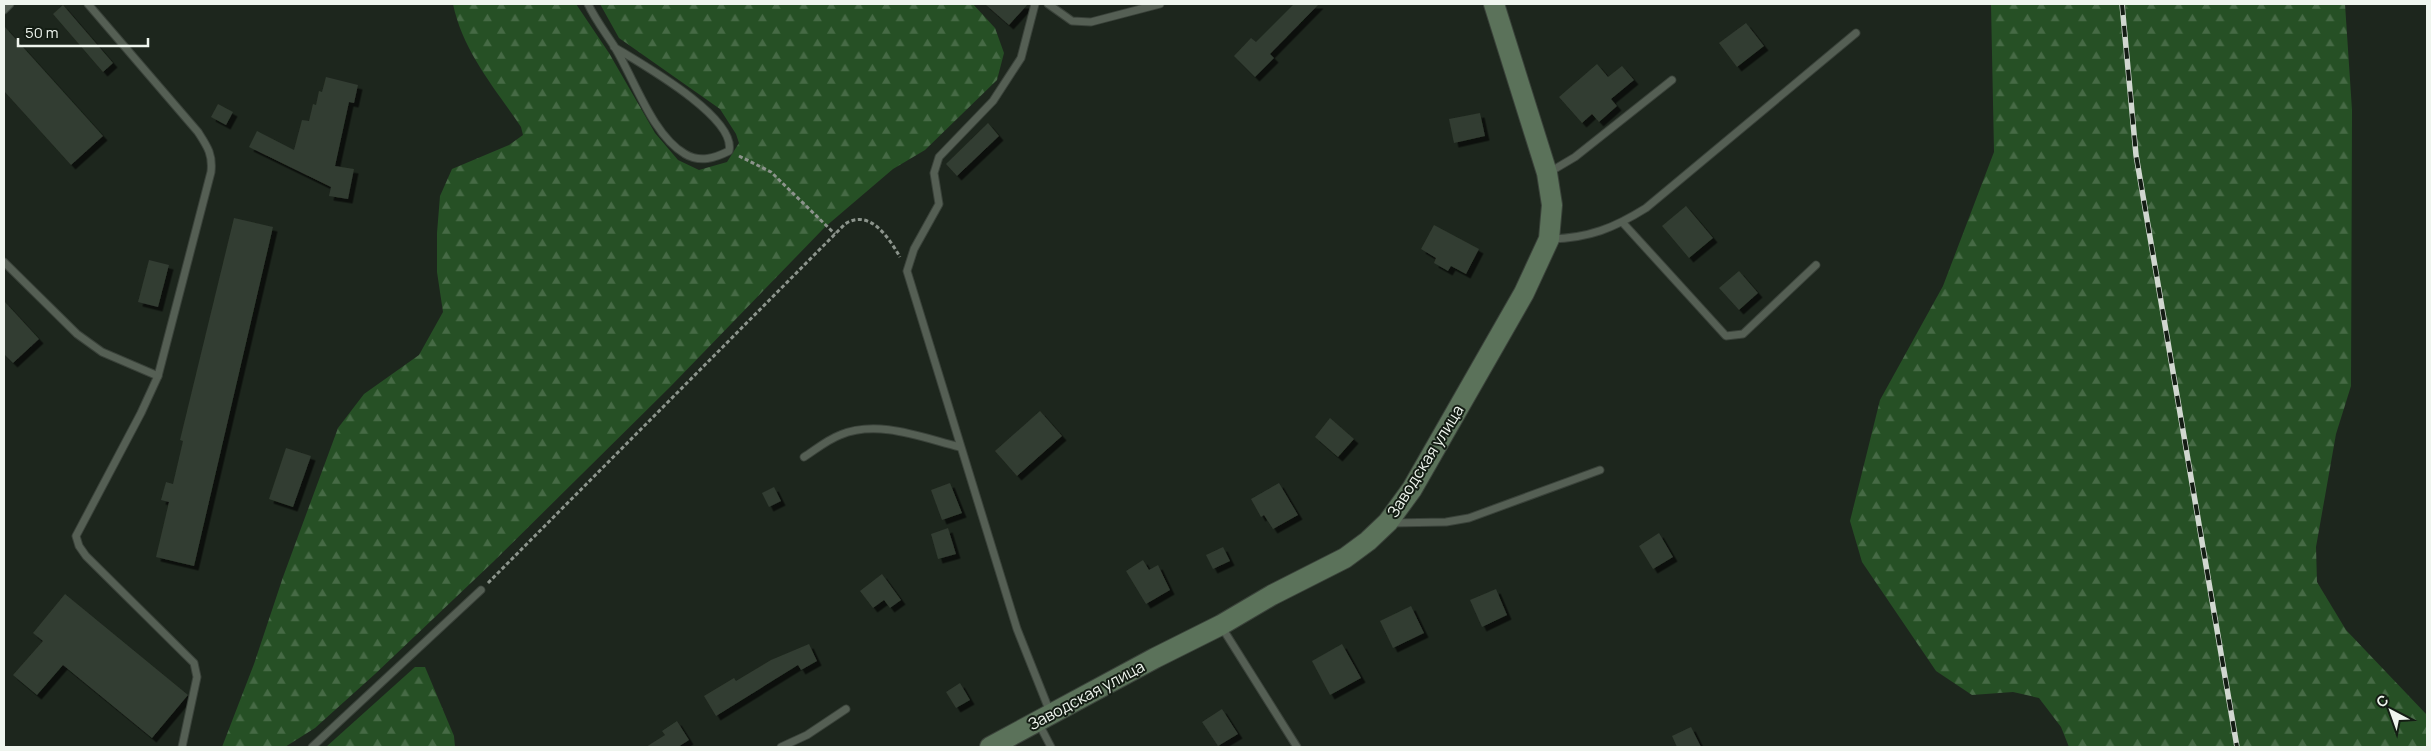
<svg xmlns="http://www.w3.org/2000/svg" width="2431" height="751" font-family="Manrope,sans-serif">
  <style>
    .forest { fill: url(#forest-firs) }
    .building { fill: #323c31; filter: url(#shadow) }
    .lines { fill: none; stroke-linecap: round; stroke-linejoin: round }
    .lane-casing { stroke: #3a423a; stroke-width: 9 }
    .secondary-casing { stroke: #3a423a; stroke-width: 22 }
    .path { stroke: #8c948c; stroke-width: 3; stroke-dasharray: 4 2.5; stroke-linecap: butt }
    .lane { stroke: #555f54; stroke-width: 7 }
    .secondary { stroke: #5b725a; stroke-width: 20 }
    .rail-casing { stroke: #d1d7d0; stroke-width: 5.5 }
    .rail { stroke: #141d14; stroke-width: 4; stroke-dasharray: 11; stroke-linecap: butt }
    .labels { text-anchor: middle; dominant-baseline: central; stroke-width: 4; stroke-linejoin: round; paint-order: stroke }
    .street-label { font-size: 16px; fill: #eff5ee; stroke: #141d14 }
  </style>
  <defs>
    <pattern id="forest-firs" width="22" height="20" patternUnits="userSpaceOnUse" patternTransform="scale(1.25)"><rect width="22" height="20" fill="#265025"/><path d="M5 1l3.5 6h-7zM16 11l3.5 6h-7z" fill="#466a45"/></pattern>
    <filter id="shadow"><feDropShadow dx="4.5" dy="4.5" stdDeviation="0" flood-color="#0009"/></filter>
  </defs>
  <rect width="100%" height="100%" fill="#1d261d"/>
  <!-- forest -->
  <g class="forest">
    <path d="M453,4H576L609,53L655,133L678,160L699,170L727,162L739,143L736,134L720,109L619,38L600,4H973L995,28L1004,53L997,80L925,150L893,169L825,227L670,387L493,562L375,674L315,728L285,747H222L254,664L283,577L338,428L364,394L419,355L443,312L437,272V233L440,196L452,169L509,145L523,135L521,127C495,88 463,52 453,4Z"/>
    <path d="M1991,4H2345L2352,110L2351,386L2336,434L2316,547L2317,582L2346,630L2427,715V747H2069L2061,727L2039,698L2013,692L1972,695L1936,671L1862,562L1850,521L1880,400L1943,286L1994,152Z"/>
    <path d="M415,667H425L454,736L455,747H326Z"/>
  </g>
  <!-- building -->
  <g class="building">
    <path d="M985,4H1028L1009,25Z"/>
    <path d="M1294,4H1319L1270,54L1274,58L1255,77L1234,56L1251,38L1256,42Z"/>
    <path d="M63,5L113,63L103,72L53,14Z"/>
    <path d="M1746,23L1764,46L1737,67L1719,43Z"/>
    <path d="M4,26L103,136L71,165L4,91Z"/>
    <path d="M1597,64L1608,77L1622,66L1634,80L1611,99L1617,106L1599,122L1592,114L1582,123L1559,97Z"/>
    <path d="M326,77L358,85L354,103L349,102L335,166L354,169L348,199L329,196L331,187L249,147L257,131L294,150L302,120L309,121L313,104L316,105L319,91L322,92Z"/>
    <path d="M218,104L233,112L226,125L211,117Z"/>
    <path d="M1480,113L1485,136L1454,143L1449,119Z"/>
    <path d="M988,123L999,136L957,176L946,164Z"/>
    <path d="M1686,206L1713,238L1689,258L1662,226Z"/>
    <path d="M234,218L273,227L194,566L156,557L169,502L161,500L166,482L173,484L183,441L180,440Z"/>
    <path d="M1434,225L1479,249L1466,274L1451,266L1448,271L1434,263L1436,258L1421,249Z"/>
    <path d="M149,260L169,265L158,307L138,302Z"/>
    <path d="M1739,271L1758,293L1739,310L1719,288Z"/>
    <path d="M4,301L39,339L13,363L4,354Z"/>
    <path d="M1040,411L1062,436L1017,476L995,451Z"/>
    <path d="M1330,418L1354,439L1338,457L1315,437Z"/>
    <path d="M286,448L311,456L293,507L269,499Z"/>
    <path d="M950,483L962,513L942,520L931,490Z"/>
    <path d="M1279,483L1298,515L1273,529L1264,515L1261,517L1251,499Z"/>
    <path d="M774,487L781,501L769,507L762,493Z"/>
    <path d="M948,528L956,554L938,559L931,534Z"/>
    <path d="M1659,533L1673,557L1653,569L1639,546Z"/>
    <path d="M1223,547L1230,561L1213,569L1206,555Z"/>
    <path d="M1143,560L1149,570L1158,565L1170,590L1146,604L1126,571Z"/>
    <path d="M882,574L901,600L890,608L884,600L873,608L860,591Z"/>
    <path d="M1496,589L1507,615L1482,627L1470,600Z"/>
    <path d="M65,594L188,695L152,738L63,665L37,695L13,675L43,641L33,633Z"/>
    <path d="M1411,606L1424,633L1393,648L1380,621Z"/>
    <path d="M809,644L817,661L801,670L798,665L716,716L704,696L734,678L736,681L771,660Z"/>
    <path d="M1342,644L1361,678L1330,695L1312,661Z"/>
    <path d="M960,683L970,700L956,708L946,692Z"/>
    <path d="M1222,709L1238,734L1218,746L1202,722Z"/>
    <path d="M677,721L689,740L678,747H646L665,735L662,731Z"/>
    <path d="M1691,727L1701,747H1677L1672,736Z"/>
  </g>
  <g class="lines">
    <!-- lane casing -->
    <g class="lane-casing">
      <g id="lane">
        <path d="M88,4L198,132C207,146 213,154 211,172L158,376L141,413L76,536L79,546L86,556L194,663L197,677L182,747"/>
        <path d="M588,4C595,19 605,32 614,46C634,78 652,135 685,154C700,163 715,158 729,151C737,117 640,63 614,47"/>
        <path d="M1035,4L1021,58L993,101L939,157L934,173L939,204L914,249L907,271L1017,629L1050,712"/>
        <path d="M1048,4L1072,21L1091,22L1160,4"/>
        <path d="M4,10L10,4"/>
        <path d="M1548,173L1575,157L1672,80"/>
        <path d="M1623,223L1726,336L1743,334L1816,265"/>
        <path d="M1551,239C1589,238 1614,228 1646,208L1856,33"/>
        <path d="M4,262L77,334L102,352L158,376"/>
        <path d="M804,457C815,450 827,440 840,435C878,419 923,438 960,447"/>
        <path d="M1391,523L1446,522L1469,518L1600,470"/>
        <path d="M1221,626L1297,747"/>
        <path d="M1039,724L1051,747"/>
        <path d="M312,747L481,590"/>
        <path d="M781,747L807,735L846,709"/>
      </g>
    </g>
    <!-- secondary casing -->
    <g class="secondary-casing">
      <path id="secondary" d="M990,747L1155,658L1221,625L1272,595L1345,558L1368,541L1388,522L1412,489L1524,293L1549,239L1552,205L1547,173L1494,4"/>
    </g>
    <!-- path -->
    <g class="path">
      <path d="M739,156L771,172L835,234"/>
      <path d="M488,583L845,224C870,208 889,238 900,257"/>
    </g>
    <!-- lane -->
    <use href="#lane" class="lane"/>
    <!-- secondary -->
    <use href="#secondary" class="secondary"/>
    <!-- rail casing -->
    <g class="rail-casing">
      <path id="rail" d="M2122,4L2136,155L2237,747"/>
    </g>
    <!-- rail -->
    <use href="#rail" class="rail"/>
  </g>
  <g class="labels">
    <!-- street labels -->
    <g class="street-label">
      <text transform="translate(1425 461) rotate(-58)">Заводская улица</text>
      <text transform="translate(1086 695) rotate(-28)">Заводская улица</text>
    </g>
  </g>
  <!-- border -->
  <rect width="2431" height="751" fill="none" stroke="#eff5ee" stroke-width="10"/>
  <!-- north arrow -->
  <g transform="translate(2391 711) rotate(319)" stroke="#141d14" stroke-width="4" paint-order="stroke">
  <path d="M0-4L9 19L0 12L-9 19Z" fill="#eff5ee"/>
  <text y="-8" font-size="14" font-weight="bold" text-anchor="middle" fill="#eff5ee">С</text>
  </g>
  <!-- scale -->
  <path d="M18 38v8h130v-8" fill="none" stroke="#eff5ee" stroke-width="2.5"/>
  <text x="25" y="38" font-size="15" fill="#eff5ee" stroke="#141d14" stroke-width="4" paint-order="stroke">50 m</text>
</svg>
